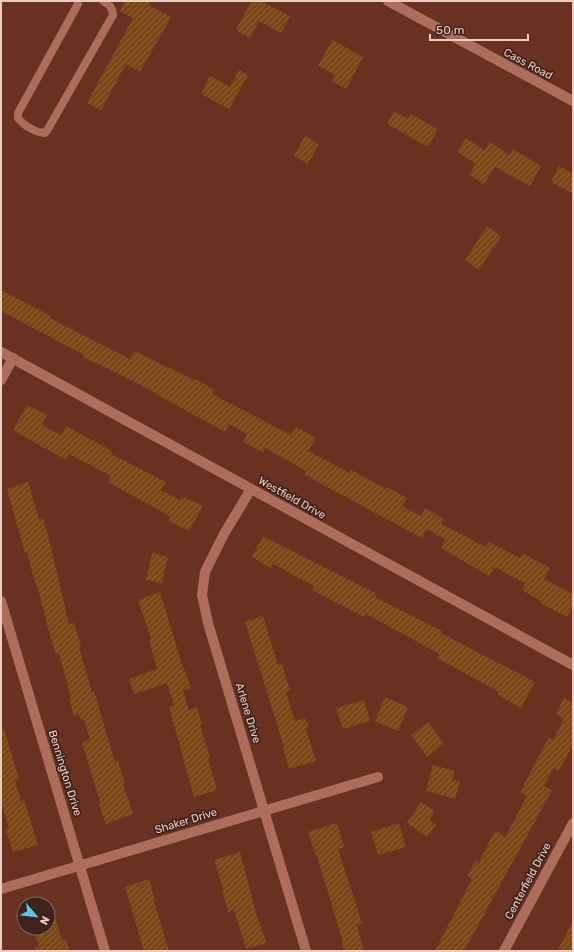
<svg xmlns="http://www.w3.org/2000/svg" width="574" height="952" font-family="Rubik,sans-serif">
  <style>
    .building { fill: url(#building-hatch) }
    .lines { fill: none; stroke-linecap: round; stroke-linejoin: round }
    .service { stroke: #ac6e5a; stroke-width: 8 }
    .minor { stroke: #ac6e5a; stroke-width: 10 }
    .tertiary { stroke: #ac6e5a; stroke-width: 10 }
    .labels { text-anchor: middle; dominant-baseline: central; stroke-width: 3.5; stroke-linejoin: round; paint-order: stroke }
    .street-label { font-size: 11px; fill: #eecbc0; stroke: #3d231b }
  </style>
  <defs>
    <pattern id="building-hatch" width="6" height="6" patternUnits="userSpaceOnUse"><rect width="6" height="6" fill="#7a4719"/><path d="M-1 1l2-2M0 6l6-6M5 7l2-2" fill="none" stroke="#8d6039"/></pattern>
  </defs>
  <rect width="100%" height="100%" fill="#693220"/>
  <!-- building -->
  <g class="building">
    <path d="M125,1H152L149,5L171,17L140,72L126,64L101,110L87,103L133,18L120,11Z"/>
    <path d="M251,1H261L290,16L281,33L259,21L250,38L236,30Z"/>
    <path d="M332,40L363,57L346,89L332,81L335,75L318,66Z"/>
    <path d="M239,70L248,75L229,109L201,94L210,76L230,87Z"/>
    <path d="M394,111L408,119L411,114L438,129L428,147L387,124Z"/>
    <path d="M305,136L319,144L308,164L294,156Z"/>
    <path d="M466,138L484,150L490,142L509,155L513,149L541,166L530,186L495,167L484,184L469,175L476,164L457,152Z"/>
    <path d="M559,166L573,174V194L551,182Z"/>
    <path d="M487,226L501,236L479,270L465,260Z"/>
    <path d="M1,290L51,316L50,318L130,359L135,351L168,368V367L194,380L195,379L214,390L212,394L291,435L296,427L316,438L308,451L350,473L351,470L386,489L387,487L407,498L402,506L421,516L425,508L444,519L441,524L486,547L489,542L520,558L523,553L550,568L544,579L573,594V606L567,617L540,603L541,601L522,590L525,583L494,567L489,576L441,548L445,539L427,529L422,538L305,475L307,471L265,448L263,452L243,442L247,434L229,424L225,432L131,380L83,357L84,355L1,311Z"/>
    <path d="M27,405L47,415L42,425L61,435L66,426L112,451L111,454L166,482L161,490L180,500L182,496L203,506L189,531L169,521L171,517L108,482L111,476L69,454L66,460L13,430Z"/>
    <path d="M28,482L39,519L43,518L48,535L69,624L74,623L81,646L79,647L92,692L94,691L115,762L118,761L125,783L123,784L133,814L106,824L98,802H100L82,742L90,740L84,719L81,720L79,714L74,716L69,699L71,698L59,653L56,654L51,639L37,585L36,586L27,552L25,553L7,489Z"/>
    <path d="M263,536L377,594L375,597L442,631L441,633L535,682L521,708L498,695L499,692L437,658L439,654L409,637L366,614L364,617L312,590L314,586L273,564L271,568L252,557Z"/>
    <path d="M152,553L168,557L162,583L146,580Z"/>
    <path d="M160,592L184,671L185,670L191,688L183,691L189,710L197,707L202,724L200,725L210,757L208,758L217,790L194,797L169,707L174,705L167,683L134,694L129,679L157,669L149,640L151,639L138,600Z"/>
    <path d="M263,616L278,665L282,664L290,690L286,692L295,721L305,718L309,728L306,729L316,761L289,769L283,748L284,747L245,622Z"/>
    <path d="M385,697L408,707L398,731L375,721Z"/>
    <path d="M564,698L573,703V745L559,771L553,768L544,786L552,790L464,951H435L472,879L467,876L476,860L479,862L495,831L505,837L527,796L520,792L549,737L553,740L564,719L556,714Z"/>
    <path d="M364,700L370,721L343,729L336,708Z"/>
    <path d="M428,722L444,744L427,757L411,735Z"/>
    <path d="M4,729L19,779L15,781L21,801L24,800L38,845L13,852L6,829L9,828L1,802V730Z"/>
    <path d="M433,765L455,771L452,780L460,782L455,799L426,791Z"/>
    <path d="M421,802L435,811L429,820L436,825L427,837L407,823Z"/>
    <path d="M337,823L344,847L338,849L362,923L357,925L364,951H344L342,942H343L317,856H316L308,832Z"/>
    <path d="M399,823L406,847L378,855L371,832Z"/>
    <path d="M240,852L257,917L267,943L246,949L234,910L228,912L222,891H224L214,860Z"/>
    <path d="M149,879L155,901H154L169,951H144L125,887Z"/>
    <path d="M48,904H51L62,940L66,939L70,951H35V948L39,947L33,928H48Z"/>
    <path d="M573,921V951H557Z"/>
  </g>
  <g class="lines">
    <!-- service -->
    <path class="service" d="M78,1V4L18,113V118C23,125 36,133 45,133L48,129L113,15C112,7 110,5 103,1"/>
    <!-- minor -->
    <g class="minor">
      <path d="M1,352L573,665"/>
      <path d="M1,380L13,358"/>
      <path d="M251,489L224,534L205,572L202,595L208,623L306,951"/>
      <path d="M1,601L105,951"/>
      <path d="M1,889L378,777"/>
      <path d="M504,951L573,823"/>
    </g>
    <!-- tertiary -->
    <path class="tertiary" d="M388,1L573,101"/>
  </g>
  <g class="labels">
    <!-- street labels -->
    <g class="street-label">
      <text transform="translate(528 64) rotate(28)">Cass Road</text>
      <text transform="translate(292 498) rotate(29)">Westfield Drive</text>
      <text transform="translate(248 713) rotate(73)">Arlene Drive</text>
      <text transform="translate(65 773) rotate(73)">Bennington Drive</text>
      <text transform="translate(186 821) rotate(-17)">Shaker Drive</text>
      <text transform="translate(528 881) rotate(-62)">Centerfield Drive</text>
    </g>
  </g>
  <!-- border -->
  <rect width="574" height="952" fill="none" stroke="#eecbc0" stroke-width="4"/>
  <!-- north arrow -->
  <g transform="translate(36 916) rotate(118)"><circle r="19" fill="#3d231b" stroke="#84665d"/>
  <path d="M0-3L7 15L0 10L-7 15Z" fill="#5ac8e6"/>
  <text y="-6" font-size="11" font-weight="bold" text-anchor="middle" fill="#eecbc0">N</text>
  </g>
  <!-- scale -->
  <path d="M430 34v6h98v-6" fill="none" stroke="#eecbc0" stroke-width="2"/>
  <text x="436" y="34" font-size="12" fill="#eecbc0" stroke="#3d231b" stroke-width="3" paint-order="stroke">50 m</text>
</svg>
